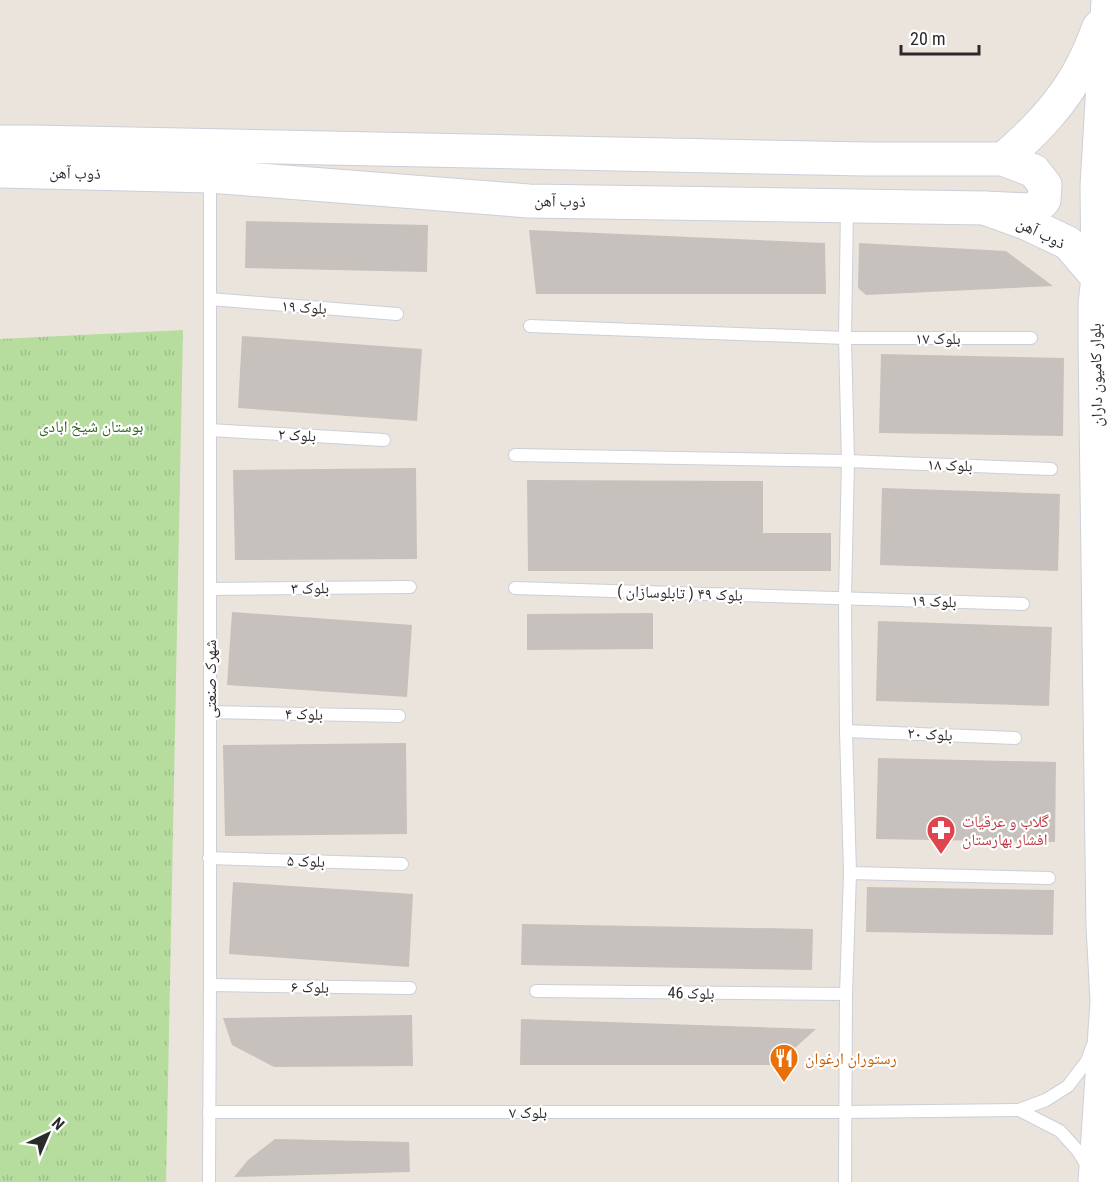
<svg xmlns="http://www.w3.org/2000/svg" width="1111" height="1182" font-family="'Roboto Condensed','Noto Naskh Arabic',sans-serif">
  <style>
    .park { fill: url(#park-tufts) }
    .building { fill: #c6c1bc }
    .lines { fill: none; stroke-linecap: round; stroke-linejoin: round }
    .service-casing { stroke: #cbcfda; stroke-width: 14 }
    .secondary-casing { stroke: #cbcfda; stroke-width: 35 }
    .service { stroke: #fff; stroke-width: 12 }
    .secondary { stroke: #fff; stroke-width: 33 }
    .labels { text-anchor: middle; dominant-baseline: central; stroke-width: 4.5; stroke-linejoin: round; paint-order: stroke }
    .street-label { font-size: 16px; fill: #2a2a2a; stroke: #fff }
    .park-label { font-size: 16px; fill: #316020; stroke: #fff }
    .health-label { font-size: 16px; fill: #be3a42; stroke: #fff; text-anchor: start }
    .food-label { font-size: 16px; fill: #c56008; stroke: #fff; text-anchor: start }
  </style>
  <defs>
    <pattern id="park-tufts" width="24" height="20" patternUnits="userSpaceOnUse" patternTransform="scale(1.5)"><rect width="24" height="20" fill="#b6dd9e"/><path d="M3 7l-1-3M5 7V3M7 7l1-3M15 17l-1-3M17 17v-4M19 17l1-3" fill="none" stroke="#9dbe88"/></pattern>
  </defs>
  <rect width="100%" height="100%" fill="#ebe4dd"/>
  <!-- park -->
  <path class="park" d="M183,330L166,1182H0V339Z"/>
  <!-- building -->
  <g class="building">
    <path d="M246,221L428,225L427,272L245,268Z"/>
    <path d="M529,230L825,243L826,294H536Z"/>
    <path d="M859,243L1006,251L1053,286L866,295L858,288Z"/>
    <path d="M242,336L422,349L417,421L238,408Z"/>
    <path d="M881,354L1064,358L1063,436L879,433Z"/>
    <path d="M416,468L417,559L235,560L233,470Z"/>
    <path d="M527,480L763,481V533H831V571H528Z"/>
    <path d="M882,488L1060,494L1058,571L880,565Z"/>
    <path d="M232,612L412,625L407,697L227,685Z"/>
    <path d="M653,613V649L527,650V614Z"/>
    <path d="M878,621L1052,627L1049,706L876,701Z"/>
    <path d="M406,743L407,834L225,836L223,745Z"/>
    <path d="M878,758L1056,762L1055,842L876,839Z"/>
    <path d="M233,882L413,894L409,967L229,954Z"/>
    <path d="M867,887L1054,890L1053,935L866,932Z"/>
    <path d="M522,924L813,929L812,970L521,965Z"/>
    <path d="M412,1015L413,1066L274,1067L232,1045L223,1018Z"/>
    <path d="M521,1019L816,1029L776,1065H520Z"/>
    <path d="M275,1139L409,1142L410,1172L234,1177L248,1160Z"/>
  </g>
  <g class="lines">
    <!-- service casing -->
    <g class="service-casing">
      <g id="service">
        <path d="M210,299L397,314"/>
        <path d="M530,326L845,338H1031"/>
        <path d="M210,430L384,440"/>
        <path d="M515,455L848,461L1051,469"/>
        <path d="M515,588L1023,604"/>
        <path d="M210,589L410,587"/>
        <path d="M210,712L399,716"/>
        <path d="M846,731L1015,738"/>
        <path d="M209,858L402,864"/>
        <path d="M850,873L1049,878"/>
        <path d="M210,985L410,988"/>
        <path d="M536,991L846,994"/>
        <path d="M1019,1110L1060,1131L1078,1151L1088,1167"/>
        <path d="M209,1112H846L1019,1110L1046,1100L1068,1086L1087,1061L1092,1047"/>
        <path d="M209,1182L210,985V178"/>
        <path d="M845,1182L846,994L850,873L846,731L845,598L848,461L845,338L847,208"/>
      </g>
    </g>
    <!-- secondary casing -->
    <g class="secondary-casing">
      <g id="secondary">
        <path d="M0,142H32L866,159H1003L1034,171L1045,185L1044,200L1036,208L1028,210L984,208"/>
        <path d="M1003,159C1035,132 1063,103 1082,66C1089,53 1094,40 1099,27"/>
        <path d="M0,171L210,176L529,201L984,208L1026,223L1068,243L1098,278"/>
        <path d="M1095,1182L1107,1001L1103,926L1095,341V304L1098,278L1097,186L1108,0"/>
      </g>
    </g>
    <!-- service -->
    <use href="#service" class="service"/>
    <!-- secondary -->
    <use href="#secondary" class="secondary"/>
  </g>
  <!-- icons -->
  <defs>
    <g id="pharmacy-pin" transform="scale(1.5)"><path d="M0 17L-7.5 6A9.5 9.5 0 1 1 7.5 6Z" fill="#e0444e" stroke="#fff"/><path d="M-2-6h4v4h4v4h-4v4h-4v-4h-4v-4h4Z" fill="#fff"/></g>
    <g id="restaurant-pin" transform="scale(1.5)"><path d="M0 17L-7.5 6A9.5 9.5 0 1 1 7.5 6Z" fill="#e8710a" stroke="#fff"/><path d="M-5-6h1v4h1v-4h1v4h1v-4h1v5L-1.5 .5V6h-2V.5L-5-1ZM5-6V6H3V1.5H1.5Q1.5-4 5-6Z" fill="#fff"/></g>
  </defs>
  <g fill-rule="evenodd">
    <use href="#pharmacy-pin" x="941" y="830"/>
    <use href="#restaurant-pin" x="784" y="1058"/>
  </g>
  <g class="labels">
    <!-- street labels -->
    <g class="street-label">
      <text transform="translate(75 173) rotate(1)">ذوب آهن</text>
      <text transform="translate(560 201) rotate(1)">ذوب آهن</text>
      <text transform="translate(1041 233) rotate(26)">ذوب آهن</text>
      <text transform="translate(304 307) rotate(4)">بلوک ۱۹</text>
      <text x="938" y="338">بلوک ۱۷</text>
      <text transform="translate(1096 375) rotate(-91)">بلوار کامیون داران</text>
      <text transform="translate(297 435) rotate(3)">بلوک ۲</text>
      <text transform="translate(950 465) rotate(2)">بلوک ۱۸</text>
      <text transform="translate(310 588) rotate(-1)">بلوک ۳</text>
      <text transform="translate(680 593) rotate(2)">بلوک ۴۹ ( تابلوسازان )</text>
      <text transform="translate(934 601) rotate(2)">بلوک ۱۹</text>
      <text transform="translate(210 679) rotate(-90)">شهرک صنعتی</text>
      <text transform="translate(304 714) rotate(1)">بلوک ۴</text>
      <text transform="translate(930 734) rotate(3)">بلوک ۲۰</text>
      <text transform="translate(306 861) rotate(2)">بلوک ۵</text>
      <text transform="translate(310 987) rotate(1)">بلوک ۶</text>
      <text transform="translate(691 993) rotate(1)">بلوک 46</text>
      <text x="528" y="1112">بلوک ۷</text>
    </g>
    <!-- park labels -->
    <g class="park-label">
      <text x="91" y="426">بوستان شیخ ابادی</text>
    </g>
    <!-- health labels -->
    <g class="health-label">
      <text x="962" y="821">گلاب و عرقیات<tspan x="962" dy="18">افشار بهارستان</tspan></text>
    </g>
    <!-- food labels -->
    <g class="food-label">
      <text x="805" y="1058">رستوران ارغوان</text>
    </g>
  </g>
  <!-- north arrow -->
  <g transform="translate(48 1134) rotate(44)" stroke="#ffffff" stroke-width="4.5" paint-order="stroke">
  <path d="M0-4.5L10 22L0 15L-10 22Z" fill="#2a2a2a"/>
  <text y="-9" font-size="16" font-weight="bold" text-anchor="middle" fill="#2a2a2a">N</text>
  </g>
  <!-- scale -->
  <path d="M901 45v9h78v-9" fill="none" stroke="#2a2a2a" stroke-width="3"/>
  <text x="910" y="45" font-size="18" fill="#2a2a2a" stroke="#ffffff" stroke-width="4.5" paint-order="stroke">20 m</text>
</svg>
